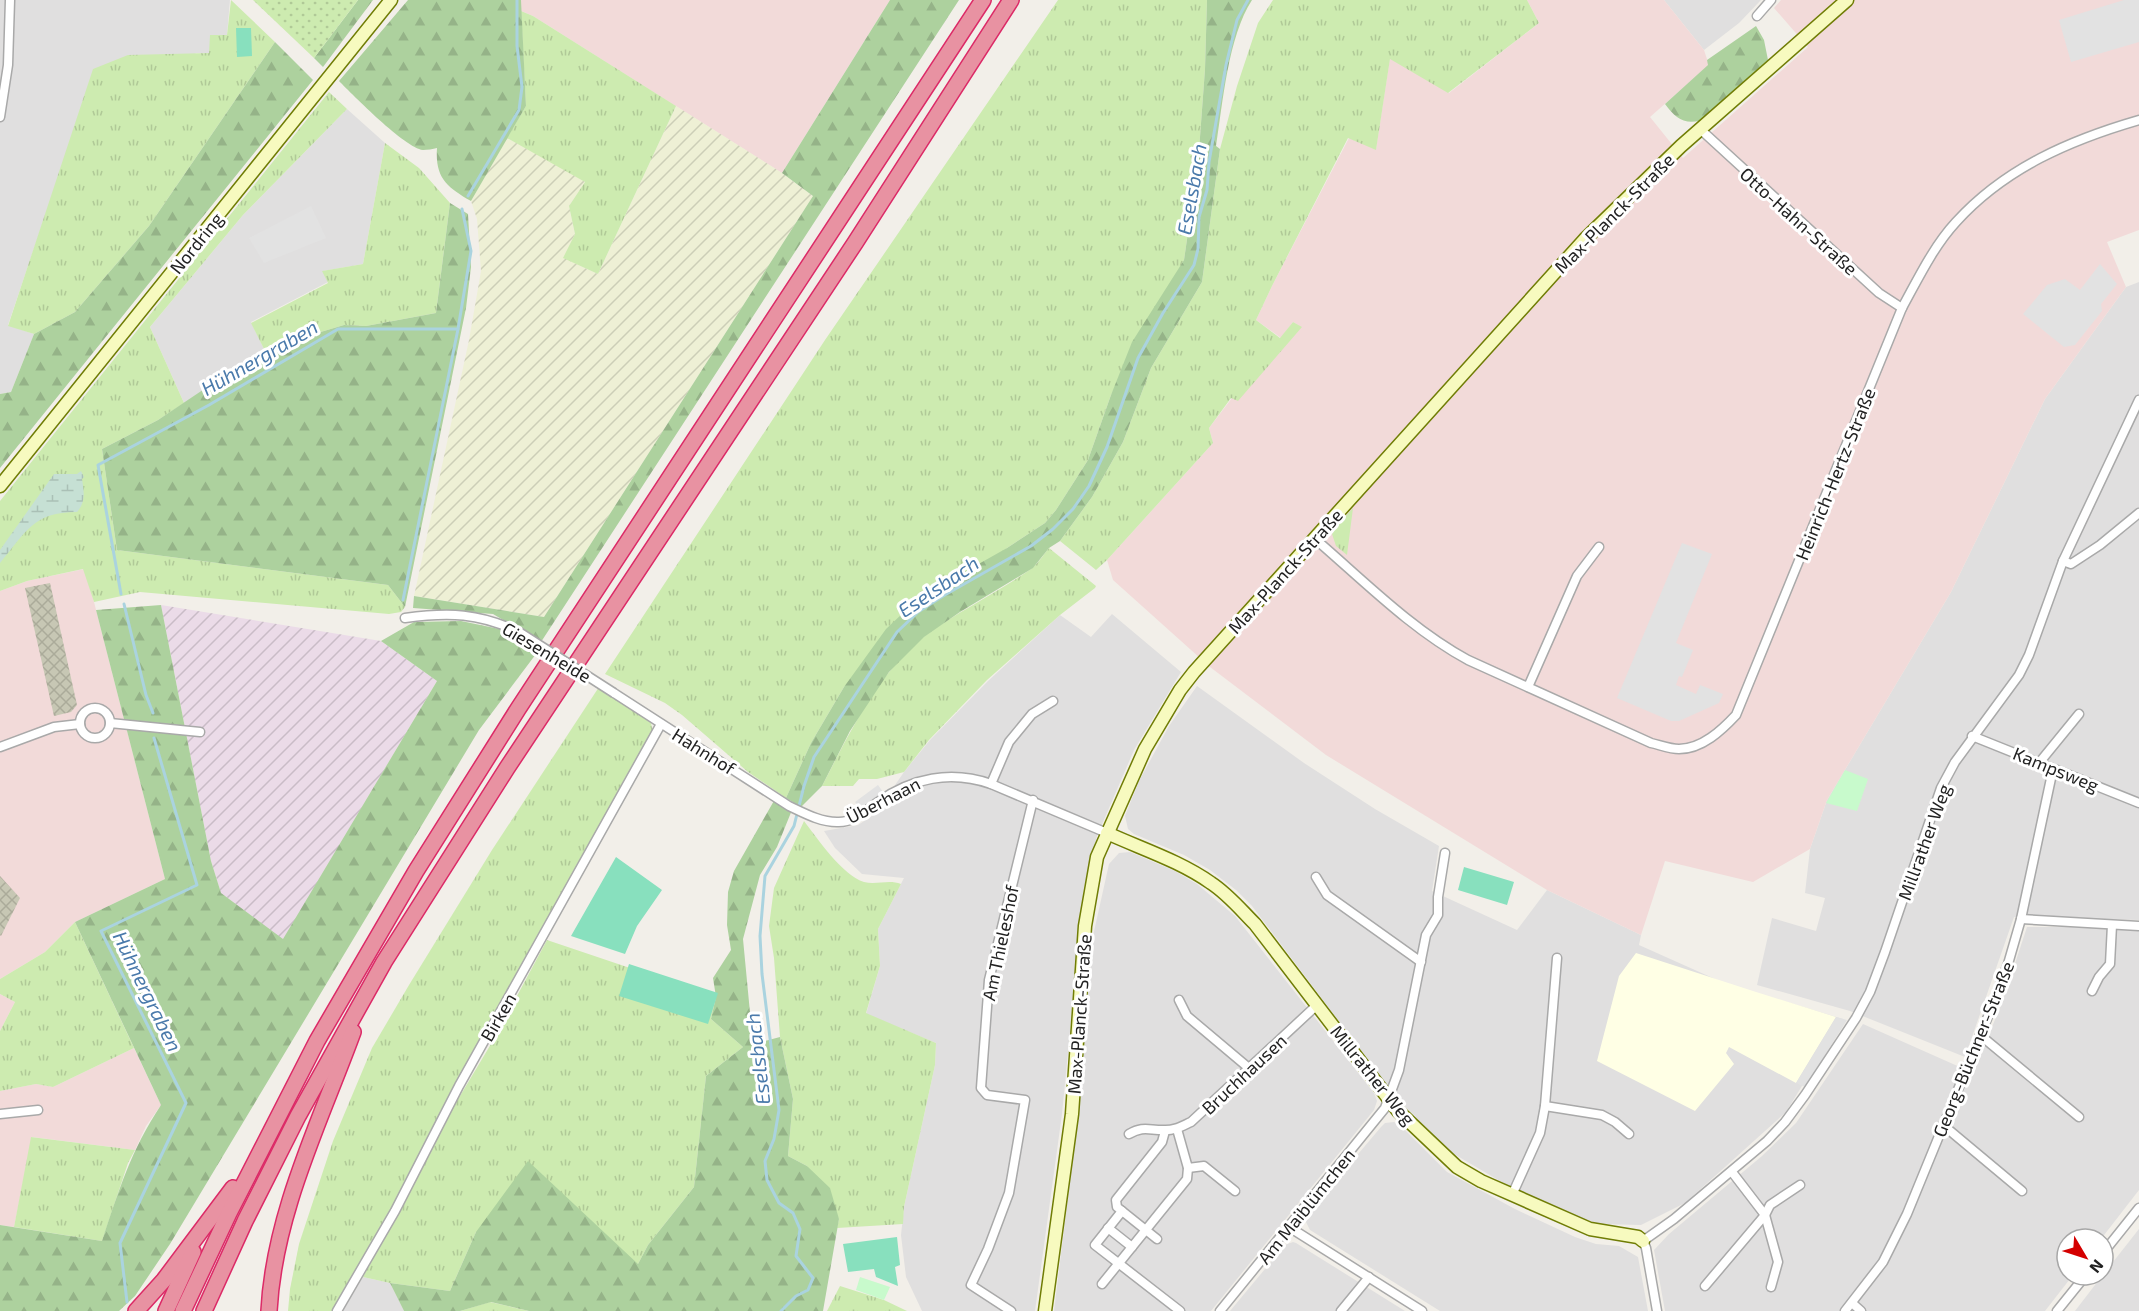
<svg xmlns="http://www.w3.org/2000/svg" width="2139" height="1311" font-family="'Exo 2',sans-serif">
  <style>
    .residential { fill: #e0dfdf }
    .commercial { fill: #f2dad9 }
    .industrial { fill: url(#industrial-furrows) }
    .education { fill: #ffffe5 }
    .construction { fill: url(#construction-cross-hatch) }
    .farmland { fill: url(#farmland-furrows) }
    .grass { fill: url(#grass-tufts) }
    .forest { fill: url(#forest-firs) }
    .wetland { fill: url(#wetland-marsh) }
    .park { fill: #c8facc }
    .garden { fill: url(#garden-dots) }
    .pitch { fill: #88e0be }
    .parking { fill: #e2e2e2 }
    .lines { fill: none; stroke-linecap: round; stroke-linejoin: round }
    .stream { stroke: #aad3df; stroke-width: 3 }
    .street-casing { stroke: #a9a9a9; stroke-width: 11 }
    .secondary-casing { stroke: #707d05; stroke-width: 15 }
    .highway-casing { stroke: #dc2a67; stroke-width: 18 }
    .street { stroke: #fff; stroke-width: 8 }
    .secondary { stroke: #f7fabf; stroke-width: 12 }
    .highway { stroke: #e892a2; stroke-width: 15 }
    .street-bridge-casing { stroke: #a9a9a9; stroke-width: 11; stroke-linecap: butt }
    .street-bridge { stroke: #fff; stroke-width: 8 }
    .labels { text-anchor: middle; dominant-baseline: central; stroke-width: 6; stroke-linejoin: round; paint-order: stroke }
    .street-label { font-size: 18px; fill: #222; stroke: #fff }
    .water-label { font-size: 20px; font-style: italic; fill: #4a7aab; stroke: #fff }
  </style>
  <defs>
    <pattern id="industrial-furrows" width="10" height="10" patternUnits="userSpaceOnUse" patternTransform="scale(1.5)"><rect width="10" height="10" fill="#ebdbe8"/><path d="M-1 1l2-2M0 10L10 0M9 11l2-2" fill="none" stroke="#c9bcc7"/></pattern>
    <pattern id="construction-cross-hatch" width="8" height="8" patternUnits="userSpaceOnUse" patternTransform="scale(1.5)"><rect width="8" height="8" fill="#c7c7b4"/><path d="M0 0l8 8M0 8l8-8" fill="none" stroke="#abab9a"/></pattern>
    <pattern id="farmland-furrows" width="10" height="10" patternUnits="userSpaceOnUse" patternTransform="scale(1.5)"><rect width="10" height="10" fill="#eef0d5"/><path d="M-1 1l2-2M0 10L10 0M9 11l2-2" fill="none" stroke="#ccceb7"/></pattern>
    <pattern id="grass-tufts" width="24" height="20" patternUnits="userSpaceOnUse" patternTransform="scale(1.5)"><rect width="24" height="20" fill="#cdebb0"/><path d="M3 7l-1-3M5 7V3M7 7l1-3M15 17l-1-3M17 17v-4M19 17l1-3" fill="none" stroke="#b0c997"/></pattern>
    <pattern id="forest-firs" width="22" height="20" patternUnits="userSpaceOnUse" patternTransform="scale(1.5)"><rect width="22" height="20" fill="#add19e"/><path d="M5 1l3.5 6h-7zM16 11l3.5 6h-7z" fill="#95b388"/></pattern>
    <pattern id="wetland-marsh" width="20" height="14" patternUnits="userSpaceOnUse" patternTransform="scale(1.5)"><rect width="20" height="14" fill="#c6e0d4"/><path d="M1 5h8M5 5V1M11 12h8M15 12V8" fill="none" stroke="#aac0b6"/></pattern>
    <pattern id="garden-dots" width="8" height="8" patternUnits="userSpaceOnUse" patternTransform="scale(1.5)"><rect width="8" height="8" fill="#cdebb0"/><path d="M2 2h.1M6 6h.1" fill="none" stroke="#b0c997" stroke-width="1.8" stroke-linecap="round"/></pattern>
  </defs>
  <rect width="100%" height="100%" fill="#f2efe9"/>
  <!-- residential -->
  <g class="residential">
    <path d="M0,0H230L227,35L210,53H196L46,213L8,325L34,334L11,392L0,394Z"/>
    <path d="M1664,0H1761L1739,23L1704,50Z"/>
    <path d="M347,109L385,143L363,264L323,271L328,282L251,322L264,349L184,403L150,327L243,215Z"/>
    <path d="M2139,282V920L2014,917L1965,1057L1850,1011L1757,985L1772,918L1816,931L1825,898L1805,893L1810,849L1827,800L1951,592L2045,399L2126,287Z"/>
    <path d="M1112,614L1181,672L1134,750L1097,836L1084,887L1062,1114L1035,1311H922L906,1277L901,1235L904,1207L935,1065L936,1043L866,1014L880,966L878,929L904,878L862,874L835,848L824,831L858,825L875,814L904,772L930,740L988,681L1060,615L1091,637Z"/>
    <path d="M1197,686L1304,763L1375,809L1439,846L1432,891L1517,930L1547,890L1641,935L1639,945L1724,983L1843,1019L1786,1112L1685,1203L1641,1225L1597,1224L1549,1205L1500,1181L1454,1154L1404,1106L1387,1085L1252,906L1236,890L1210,870L1184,855L1134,834L1128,829L1125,816L1139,781L1169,726Z"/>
    <path d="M1130,852L1175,871L1197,884L1235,916L1374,1093L1377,1101L1374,1110L1211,1311H1054L1080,1100L1091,945L1109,864L1119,853Z"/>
    <path d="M2027,927H2091L2139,930V1190L2101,1239H2067V1275H2073L2045,1311H1665L1654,1250L1669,1234L1762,1156L1796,1123L1863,1024L1962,1068L1974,1070L2002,1003Z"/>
    <path d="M1394,1122L1400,1125L1447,1172L1515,1209L1575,1237L1596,1244L1619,1246L1638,1257L1648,1311H1440L1310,1230L1305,1220L1314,1206L1381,1127L1385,1123Z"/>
    <path d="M2139,1229V1311H2075L2095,1285Z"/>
    <path d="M1293,1242L1296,1243L1405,1311H1230L1285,1245Z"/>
    <path d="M363,1277L390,1283L404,1311H343Z"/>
  </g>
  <!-- commercial -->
  <g class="commercial">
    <path d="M521,0H890L782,173L533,16L521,11Z"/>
    <path d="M1527,0H1664L1704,50L1709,65L1650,117L1683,158L1808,47L1774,8L1781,0H2139V230L2107,242L2126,287L2045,399L1951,592L1827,800L1810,849L1753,882L1665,861L1641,935L1547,890L1326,755L1210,667L1113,580L1107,560L1213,443L1209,428L1232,398L1301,327L1293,322L1281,338L1256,320L1272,286L1349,138L1376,149L1390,58L1449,93L1539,23Z"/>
    <path d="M84,569L94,602L165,879L75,922L45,952L0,979V591L27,581Z"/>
    <path d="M0,994L15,1002L0,1031Z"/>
    <path d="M134,1048L161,1105L146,1126L135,1150L32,1137L14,1227L0,1225V1091L36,1084L53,1087Z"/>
  </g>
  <!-- industrial -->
  <path class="industrial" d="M161,605L381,641L437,681L283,940L221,893L211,861Z"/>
  <!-- education -->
  <path class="education" d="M1636,953L1753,991L1836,1017L1796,1083L1729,1047L1726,1053L1734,1064L1695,1111L1597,1061L1619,976Z"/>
  <!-- construction -->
  <g class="construction">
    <path d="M50,583L77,705L71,712L54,716L25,588Z"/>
    <path d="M0,876L20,898L1,936L0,935Z"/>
  </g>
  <!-- farmland -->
  <path class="farmland" d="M676,106L782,173L813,196L544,617L414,596L469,340L481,271L477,219L471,201L507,138L562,167L585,182L569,206L575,234L564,258L598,274Z"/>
  <!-- grass -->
  <g class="grass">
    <path d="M231,0L275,42L149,226L75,312L34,334L8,326L93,69L128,55L209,53L210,35H227Z"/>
    <path d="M1058,0H1207L1205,69L1198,164L1184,260L1111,395L1088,460L1056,510L1045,523L1007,548L844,687L811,743L786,798L748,772L682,715L665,703L605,674L825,340Z"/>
    <path d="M1273,0H1527L1539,23L1448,93L1390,59L1376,150L1348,138L1272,286L1256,320L1280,338L1293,322L1302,327L1238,401L1231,398L1209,428L1213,443L1107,560L1096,570L1060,541L1092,497L1123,442L1151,368L1202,282L1220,149L1237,86L1258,23Z"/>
    <path d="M521,11L533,16L676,106L598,274L563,258L575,234L569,206L585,182L507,138L526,106Z"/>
    <path d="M329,92L347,109L243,215L150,327L184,403L158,420L102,449L117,550L388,585L405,607L401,612L389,614L140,592L94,602L83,569L27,581L0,591V501Z"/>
    <path d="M385,143L419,168L450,203L436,313L366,326L344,325L264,349L251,323L328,283L322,271L363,264Z"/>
    <path d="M1353,508L1347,555L1336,546L1332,534L1336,527Z"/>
    <path d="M1049,548L1096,586L1095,588L1060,615L987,680L929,740L904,772L877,779H859L853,786H822C849,734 879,671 926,635C959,611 997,593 1031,569C1038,564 1043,555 1049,548Z"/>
    <path d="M599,687L651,723L653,733L397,1201L332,1311H288L290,1289L299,1244L333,1141L372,1048L409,985L492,850Z"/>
    <path d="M804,821C817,838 843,876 864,882C877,885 889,879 901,884L878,929L880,966L866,1013L936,1043L935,1065L904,1207L903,1224L837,1228L839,1219L807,1166L788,1156L793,1099L780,1037L774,958L769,926L774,888Z"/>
    <path d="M75,922L134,1048L53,1087L36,1084L0,1091V1031L15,1002L0,994V979L45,952Z"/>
    <path d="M547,940L716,997L711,1019L743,1047L706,1076L694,1187L648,1245L638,1264L476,1232L450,1291L390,1283L363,1277L448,1116L494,1039Z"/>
    <path d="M31,1137L135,1150L128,1163L102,1241L14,1227Z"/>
    <path d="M840,1286L884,1300L907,1311H827Z"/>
    <path d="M490,1302L529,1311H460Z"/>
  </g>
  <!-- forest -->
  <g class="forest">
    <path d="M358,0H373L323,67L314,58Z"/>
    <path d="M408,0H521L526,106L471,201C447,187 435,178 437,148C433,149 427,150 423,150C405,148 353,95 339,81Z"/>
    <path d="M890,0H959L541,642L493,614L413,608L414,596L544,617L813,196L782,173Z"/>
    <path d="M1207,0H1252C1228,37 1223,102 1216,146L1220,149L1202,282L1151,368L1123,442L1092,497L1060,541L1049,548L1033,568L960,612L924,637L889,672L850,731L822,786L801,807L786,798L811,743L844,687L886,629L920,597L1007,548L1045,523L1056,510L1088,460L1111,395L1132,342L1184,260L1198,164L1205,69Z"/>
    <path d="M1756,26L1764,40L1768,60L1699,121C1682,124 1675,117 1665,104L1708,65L1707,60Z"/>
    <path d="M275,42L313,80L0,468V394L11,392L34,334L75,312L149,226Z"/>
    <path d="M450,203L468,214L471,267L466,308L405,607L388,585L117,550L102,449L158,420L264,349L344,325L366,326L436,313Z"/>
    <path d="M161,605L211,861L221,893L283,939L437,681L381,641L414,622L461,621L509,631L539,650L479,730L170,1244L135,1296L119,1311H0V1225L102,1241C119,1190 131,1150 161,1105L75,922L165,879L96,610Z"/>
    <path d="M775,799L792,810L777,847L760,875L743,939L753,1044L780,1037L793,1099L788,1156L807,1166L830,1188L839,1219L823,1311H529L491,1302L460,1311H404L390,1283L450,1291L476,1232L528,1161L638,1264L648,1245L694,1187L706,1076L743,1047L711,1019L716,997L713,978L731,950L727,925L728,892L734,871Z"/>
  </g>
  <!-- wetland -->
  <path class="wetland" d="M81,471L84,477L82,479C84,492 86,502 77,512C33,512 26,532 0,563V550L54,474H77Z"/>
  <!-- park -->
  <g class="park">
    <path d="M1845,770L1868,779L1857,811L1826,803Z"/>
    <path d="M860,1277L890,1287L884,1300L856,1290Z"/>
  </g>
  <!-- garden -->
  <path class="garden" d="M253,0H358L314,58Z"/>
  <!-- pitch -->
  <g class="pitch">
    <path d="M236,28H251L252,56L237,57Z"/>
    <path d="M616,857L662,890L637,926L625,954L571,936Z"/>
    <path d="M1464,867L1514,882L1507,905L1458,890Z"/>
    <path d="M629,964L718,993L708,1024L619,996Z"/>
    <path d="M897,1237L900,1265L895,1267L898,1286L876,1277L874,1269L848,1272L843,1244Z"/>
  </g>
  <!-- parking -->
  <g class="parking">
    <path d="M2124,0H2139V42L2071,62L2059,20Z"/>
    <path d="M311,206L326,238L264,263L249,238Z"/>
    <path d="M2100,264L2117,284L2101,304L2102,311L2075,345L2064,347L2023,314L2047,285L2065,279L2080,290Z"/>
    <path d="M1682,543L1712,554L1676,643L1693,650L1682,677L1679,676L1676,685L1696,694L1700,685L1723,694L1719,703L1679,721H1671L1617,698Z"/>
    <path d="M878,785L883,792L861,809L855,802Z"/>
    <path d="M1836,1017L1847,1020L1805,1087L1796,1083Z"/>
  </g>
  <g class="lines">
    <!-- stream -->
    <g class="stream">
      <path d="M468,196L519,110L522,87L517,46V0"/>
      <path d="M121,594L98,465L209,405L338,329H458L471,251L462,209"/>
      <path d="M403,600L458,329"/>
      <path d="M124,604L146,695L153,713"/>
      <path d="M127,1302L120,1243L186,1103L101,931L197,885L154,738"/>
      <path d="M781,1311L796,1296L808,1290L813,1278L796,1256L800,1229L793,1213L779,1203L767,1180L765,1161L774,1139L779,1110L762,974L760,936L765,876L794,826L804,786L814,757L897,632L918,612L943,596L1031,546L1053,529L1073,509L1089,486L1107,447L1138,358L1163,313L1194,265L1198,249L1199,217L1207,190L1209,162L1226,65L1237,20L1248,0"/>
    </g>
    <!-- street casing -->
    <g class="street-casing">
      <g id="street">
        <path d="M1757,16L1771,0"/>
        <path d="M0,117L8,65L10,0"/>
        <path d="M1700,129L1879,293L1902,308"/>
        <path d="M1314,538C1363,580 1411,629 1468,660L1651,743C1660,745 1670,749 1679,749C1702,749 1722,730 1736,715L1902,308C1918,279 1933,247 1956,222C2005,168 2070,140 2139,120"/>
        <path d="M2063,561L2071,564L2100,545L2139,513"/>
        <path d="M405,618C449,612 479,613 519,632"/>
        <path d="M1528,687L1577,576L1599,547"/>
        <path d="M614,693L789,806C804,813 820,822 837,822C853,823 865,811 878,802C912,778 951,770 991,784L1107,833"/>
        <circle cx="95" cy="723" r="15"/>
        <path d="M110,723L200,732"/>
        <path d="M1972,736L2139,803"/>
        <path d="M0,747L54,727L80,724"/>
        <path d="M2039,763L2079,714"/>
        <path d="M991,784L1009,742L1032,714L1053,701"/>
        <path d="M1316,877L1327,895L1421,962"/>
        <path d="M2021,919L2139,926"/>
        <path d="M2092,991L2099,977L2110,964L2112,925"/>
        <path d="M1179,1000L1187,1016L1250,1069"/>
        <path d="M1980,1035L2079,1117"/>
        <path d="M1545,1106L1602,1115L1615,1122L1629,1134"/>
        <path d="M0,1114L38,1110"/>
        <path d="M1943,1125L2022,1191"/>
        <path d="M1129,1134C1143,1126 1148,1130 1163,1130C1174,1131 1182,1126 1191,1122L1317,1005"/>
        <path d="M1188,1168L1204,1166L1235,1191"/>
        <path d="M1732,1172L1765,1215L1778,1262L1771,1287"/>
        <path d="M1512,1195L1540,1133L1545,1106L1557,958"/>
        <path d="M1122,1211L1117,1207L1116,1200L1162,1142L1165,1131"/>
        <path d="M1289,1227L1422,1311"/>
        <path d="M1108,1228L1132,1247"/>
        <path d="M1157,1239L1122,1211L1095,1245L1180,1311"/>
        <path d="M2103,1253L2139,1208"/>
        <path d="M1102,1284L1187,1179L1188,1168L1177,1129"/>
        <path d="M1705,1286L1765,1215L1770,1205L1800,1185"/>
        <path d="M1852,1303L1861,1311"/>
        <path d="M337,1311L395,1211L459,1086L661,724"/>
        <path d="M1011,1311L971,1285L988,1249L1009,1193L1025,1100L987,1095L981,1088L989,980L1033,800"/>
        <path d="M1220,1311L1385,1108L1399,1070L1426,935L1438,915V897L1445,853"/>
        <path d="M1341,1311L1369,1277"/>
        <path d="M1657,1311L1646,1248L1643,1241L1674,1219L1767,1141L1785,1122L1805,1095L1856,1018L1870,992L1885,952L1941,788L1955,762L2019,675L2029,655L2063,561L2139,400"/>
        <path d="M1845,1311L1883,1262L1907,1214L1989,1014L2008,964L2021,919L2053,769"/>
        <path d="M2057,1311L2086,1275"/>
      </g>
    </g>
    <!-- secondary casing -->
    <g class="secondary-casing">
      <g id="secondary">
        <path d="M0,486L391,0"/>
        <path d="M1107,833C1142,849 1180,861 1211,883C1228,894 1241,910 1255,924L1398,1111L1457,1167L1481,1181L1590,1229L1638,1237L1643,1241"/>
        <path d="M1045,1311L1072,1114L1085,926L1097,857L1145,749L1180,690L1194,672L1585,239L1681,146L1847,0"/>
      </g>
    </g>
    <!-- highway casing -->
    <g class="highway-casing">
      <g id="highway">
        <path d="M136,1311L164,1280L233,1188"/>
        <path d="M166,1311L193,1252"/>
        <path d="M183,1311L229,1213L317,1041L416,871L518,709L983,0"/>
        <path d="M204,1311L245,1221L298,1116L384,962L507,768L855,243L1011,0"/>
        <path d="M269,1311C274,1214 320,1122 353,1032"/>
      </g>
    </g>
    <!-- street -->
    <use href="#street" class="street"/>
    <!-- secondary -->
    <use href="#secondary" class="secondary"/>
    <!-- highway -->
    <use href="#highway" class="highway"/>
    <!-- street-bridge casing -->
    <g class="street-bridge-casing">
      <path id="street-bridge" d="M519,632L614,693"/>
    </g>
    <!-- street-bridge -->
    <use href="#street-bridge" class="street-bridge"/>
  </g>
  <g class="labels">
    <!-- street labels -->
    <g class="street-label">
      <text transform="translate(1614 213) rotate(-45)">Max-Planck-Straße</text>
      <text transform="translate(1799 221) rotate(42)">Otto-Hahn-Straße</text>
      <text transform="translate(196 243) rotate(-51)">Nordring</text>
      <text transform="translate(1835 474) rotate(-68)">Heinrich-Hertz-Straße</text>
      <text transform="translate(1285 571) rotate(-48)">Max-Planck-Straße</text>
      <text transform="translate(547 652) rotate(31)">Giesenheide</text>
      <text transform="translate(704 751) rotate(32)">Hahnhof</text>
      <text transform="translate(2056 769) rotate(22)">Kampsweg</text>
      <text transform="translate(883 800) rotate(-27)">Überhaan</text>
      <text transform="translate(1924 842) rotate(-70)">Millrather Weg</text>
      <text transform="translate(1000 943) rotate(-78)">Am Thieleshof</text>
      <text transform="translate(1079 1014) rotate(-86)">Max-Planck-Straße</text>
      <text transform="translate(498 1017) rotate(-60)">Birken</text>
      <text transform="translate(1973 1049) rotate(-68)">Georg-Büchner-Straße</text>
      <text transform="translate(1244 1074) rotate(-43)">Bruchhausen</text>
      <text transform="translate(1373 1075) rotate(51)">Millrather Weg</text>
      <text transform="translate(1306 1206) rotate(-51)">Am Maiblümchen</text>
    </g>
    <!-- water labels -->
    <g class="water-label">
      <text transform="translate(1191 189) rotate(-80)">Eselsbach</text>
      <text transform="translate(259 357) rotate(-30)">Hühnergraben</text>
      <text transform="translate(938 586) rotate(-34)">Eselsbach</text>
      <text transform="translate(148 991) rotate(64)">Hühnergraben</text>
      <text transform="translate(757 1059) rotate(-97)">Eselsbach</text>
    </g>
  </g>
  <!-- north arrow -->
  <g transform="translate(2085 1257) rotate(129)"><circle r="28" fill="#ffffff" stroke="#a7a7a7" stroke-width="1.5"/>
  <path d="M0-4.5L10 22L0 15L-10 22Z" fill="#d40000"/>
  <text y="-9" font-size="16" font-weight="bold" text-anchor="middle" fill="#222222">N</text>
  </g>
</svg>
